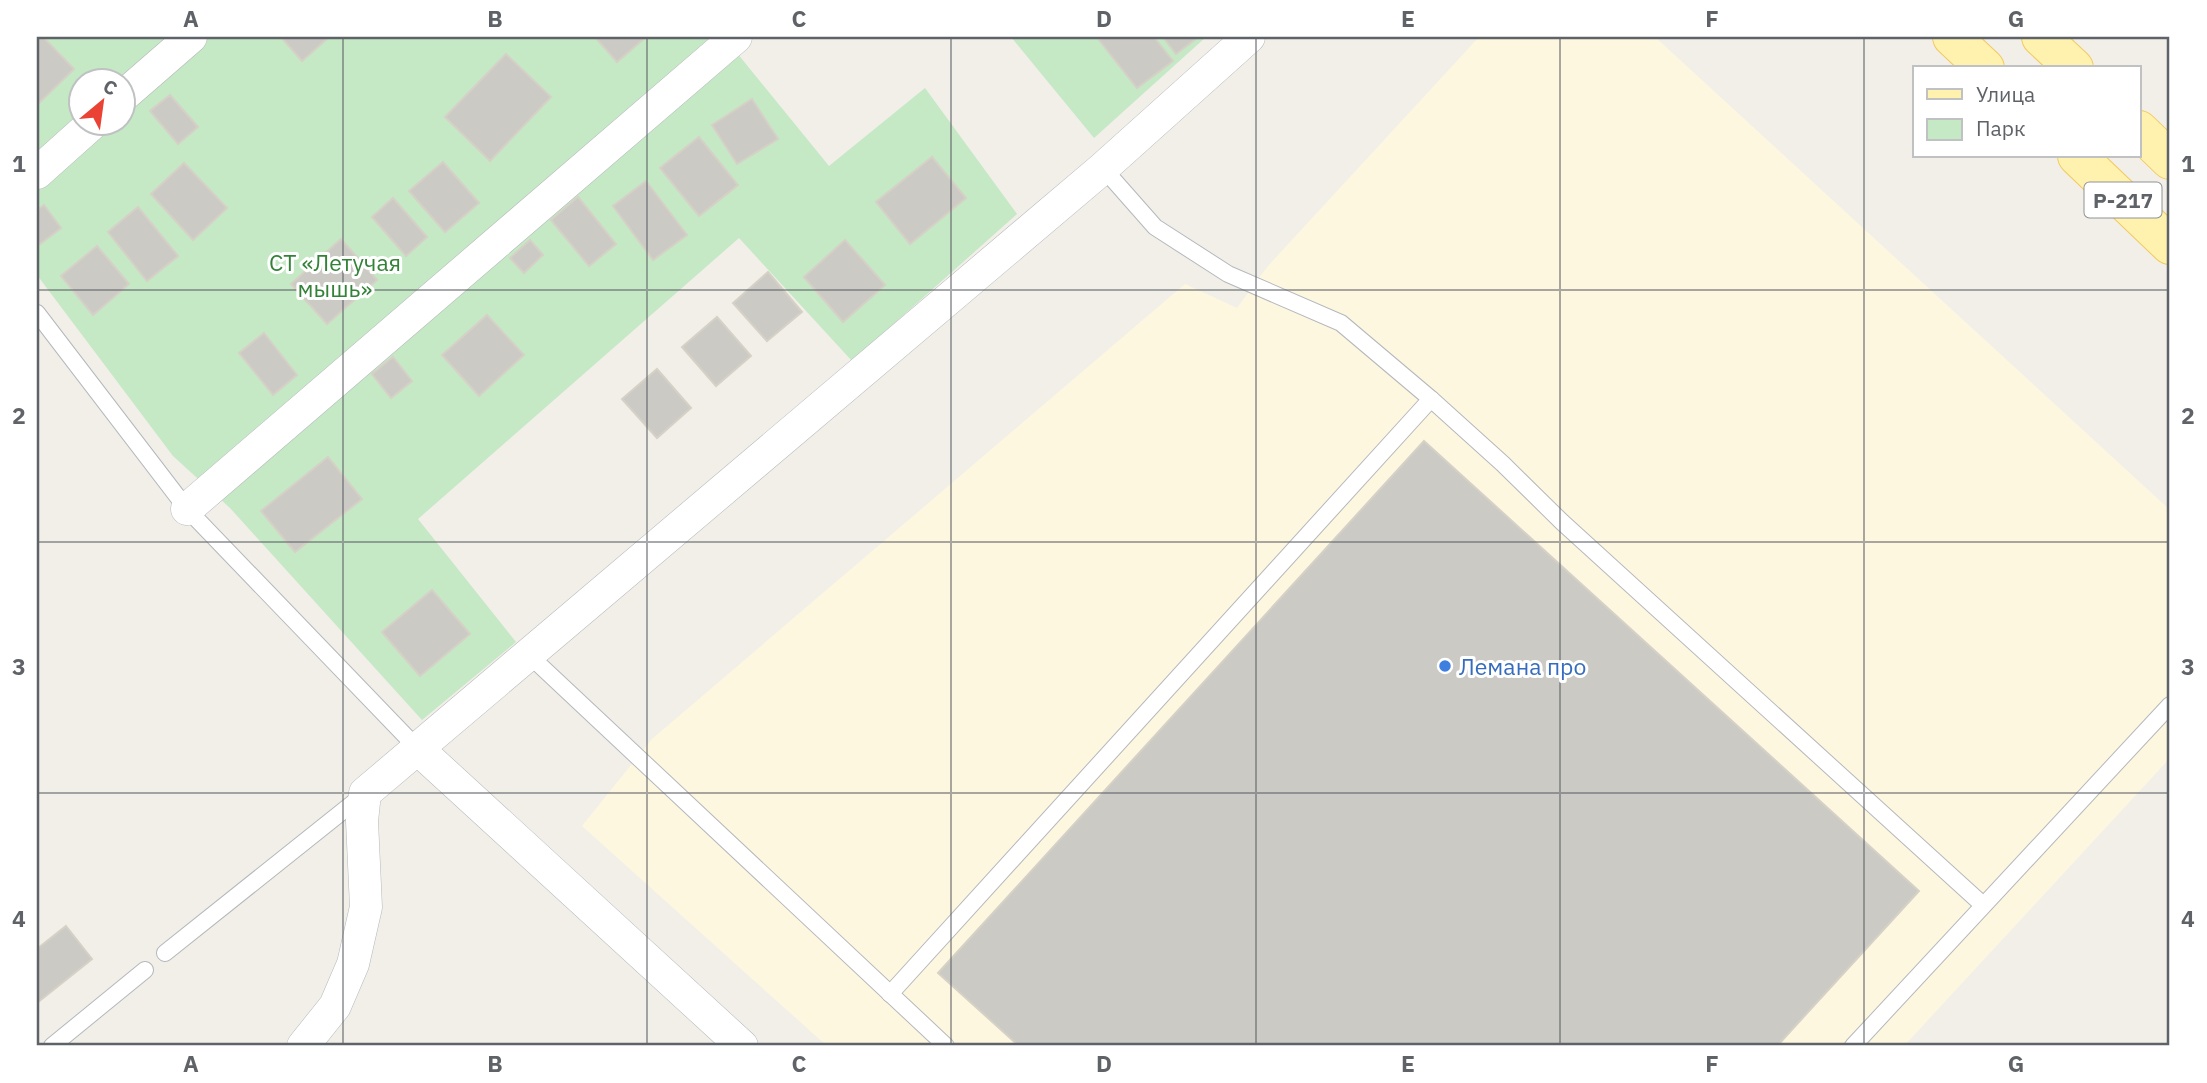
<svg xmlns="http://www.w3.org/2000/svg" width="2207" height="1083" font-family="'IBM Plex Sans',sans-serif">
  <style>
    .commercial { fill: #fef7e0 }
    .green { fill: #c5e8c5; fill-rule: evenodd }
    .building { fill: #cccac5; stroke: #d6d1c6; stroke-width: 2 }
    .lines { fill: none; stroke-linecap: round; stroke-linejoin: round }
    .service-casing { stroke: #b5b8bc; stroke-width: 18 }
    .minor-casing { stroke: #b5b8bc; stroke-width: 33 }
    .primary-casing { stroke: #f2c960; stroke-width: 40 }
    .service { stroke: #fff; stroke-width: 16 }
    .minor { stroke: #fff; stroke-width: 32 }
    .primary { stroke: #fff2af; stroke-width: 38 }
    .grid { fill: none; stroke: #5f6368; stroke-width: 2; stroke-opacity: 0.55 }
    .shop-dot { fill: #3f7fe0; stroke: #fff; stroke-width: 2.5 }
    .labels { text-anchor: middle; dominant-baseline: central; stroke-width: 6; stroke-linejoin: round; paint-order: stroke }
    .shield { fill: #fff; stroke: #8f9295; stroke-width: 2 }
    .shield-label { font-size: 21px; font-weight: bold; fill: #5f6368 }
    .park-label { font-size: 23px; fill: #348238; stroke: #fff }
    .shop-label { font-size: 23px; fill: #366cbe; stroke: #fff; text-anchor: start }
    .neatline { fill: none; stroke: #5f6368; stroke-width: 2.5 }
    .grid-label { font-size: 23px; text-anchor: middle; font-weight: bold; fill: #5f6368 }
  </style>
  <rect width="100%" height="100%" fill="#f1efe8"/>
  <!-- commercial -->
  <path class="commercial" d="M1479,37H1655L2170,510V758L1904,1046H827L582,826L652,739L1185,284L1237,308L1268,266Z"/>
  <!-- green -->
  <g class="green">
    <path d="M37,37H724L829,166L925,88L1017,214L852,361L739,238L418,519L516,642L422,720L230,508L173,456L37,275ZM80,80H122V122H80Z"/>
    <path d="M1011,37H1206L1094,138Z"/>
  </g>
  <!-- building -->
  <g class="building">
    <path d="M37,37H43L74,69L37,105Z"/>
    <path d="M281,37H329L302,61Z"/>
    <path d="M595,37H646L617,62Z"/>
    <path d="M1103,37H1154L1173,61L1137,88L1099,40Z"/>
    <path d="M1163,37H1197V38L1176,54Z"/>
    <path d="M506,54L551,97L490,161L445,117Z"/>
    <path d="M170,95L198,127L178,144L150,111Z"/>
    <path d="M752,99L778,139L737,164L712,125Z"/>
    <path d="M699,137L738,185L699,216L660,168Z"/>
    <path d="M932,157L966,198L910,244L876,202Z"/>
    <path d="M443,162L479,203L445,232L409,191Z"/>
    <path d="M184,163L227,208L193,240L151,194Z"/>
    <path d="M646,181L687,235L653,260L613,206Z"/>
    <path d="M578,197L616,244L589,266L551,220Z"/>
    <path d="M393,198L427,237L406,256L372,217Z"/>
    <path d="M44,205L61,228L40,244L37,240V210Z"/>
    <path d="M138,207L178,256L147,281L108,232Z"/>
    <path d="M341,239L377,280L327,324L291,284Z"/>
    <path d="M530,240L543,255L524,273L510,258Z"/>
    <path d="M845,240L885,285L843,322L804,277Z"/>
    <path d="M97,246L129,284L93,315L61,276Z"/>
    <path d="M768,272L802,312L767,341L733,303Z"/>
    <path d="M487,315L524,355L479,396L442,355Z"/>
    <path d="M717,317L751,356L716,386L682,347Z"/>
    <path d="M264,333L297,375L273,395L239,353Z"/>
    <path d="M393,357L412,381L391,398L372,374Z"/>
    <path d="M657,369L691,408L657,438L622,399Z"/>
    <path d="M1424,441L1919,891L1777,1046H1019L938,973Z"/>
    <path d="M328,457L362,499L295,552L261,511Z"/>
    <path d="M432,590L470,634L420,676L382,632Z"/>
    <path d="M66,926L92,959L37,1003V949Z"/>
  </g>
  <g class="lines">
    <!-- service casing -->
    <g class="service-casing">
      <g id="service">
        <path d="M1103,168L1155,227L1228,274L1341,323L1431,399L1503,464L1562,522L1983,905"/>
        <path d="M37,313L187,509L419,750"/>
        <path d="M529,655L946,1046"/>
        <path d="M165,953L363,795"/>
        <path d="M890,994L1431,399"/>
        <path d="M52,1046L145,970"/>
        <path d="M1853,1046L2170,705"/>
      </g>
    </g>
    <!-- minor casing -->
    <g class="minor-casing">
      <g id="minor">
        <path d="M122,97L191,37"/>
        <path d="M37,173L94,122"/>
        <path d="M187,509L736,37"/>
        <path d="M419,750L742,1046"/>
        <path d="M303,1046L335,1006L353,964L366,907L362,821L365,793L1103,168L1249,37"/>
      </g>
    </g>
    <!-- primary casing -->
    <g class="primary-casing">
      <g id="primary">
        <path d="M1952,37L1985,68"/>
        <path d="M2041,37L2074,68"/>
        <path d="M2139,130L2170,160"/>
        <path d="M2077,156L2170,245"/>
      </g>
    </g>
    <!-- service -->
    <use href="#service" class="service"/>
    <!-- minor -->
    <use href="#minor" class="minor"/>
    <!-- primary -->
    <use href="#primary" class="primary"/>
  </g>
  <!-- grid -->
  <path class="grid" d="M343,37V1046M647,37V1046M951,37V1046M1256,37V1046M1560,37V1046M1864,37V1046M37,290H2170M37,542H2170M37,793H2170"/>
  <!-- markers -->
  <circle class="shop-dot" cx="1445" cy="666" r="7"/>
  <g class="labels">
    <!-- shield labels -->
    <rect class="shield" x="2084.5" y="182.5" width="77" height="35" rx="5"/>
    <g class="shield-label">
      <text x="2123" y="200">Р-217</text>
    </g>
    <!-- park labels -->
    <g class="park-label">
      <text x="335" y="262">СТ «Летучая<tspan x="335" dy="26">мышь»</tspan></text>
    </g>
    <!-- shop labels -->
    <g class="shop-label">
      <text x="1459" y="666">Лемана про</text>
    </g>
  </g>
  <!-- border -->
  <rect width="2207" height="1083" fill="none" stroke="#ffffff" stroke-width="77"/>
  <!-- legend -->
  <rect x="1913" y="66" width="228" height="91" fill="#ffffff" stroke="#bfc1c3" stroke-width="2"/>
  <rect x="1927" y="89" width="35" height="10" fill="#fff2af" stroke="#bfc1c3" stroke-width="2"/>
  <text x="1976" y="102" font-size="21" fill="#5f6368">Улица</text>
  <rect x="1927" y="119" width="35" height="21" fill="#c5e8c5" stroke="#bfc1c3" stroke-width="2"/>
  <text x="1976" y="136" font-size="21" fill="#5f6368">Парк</text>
  <!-- north arrow -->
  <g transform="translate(102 102) rotate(29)"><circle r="33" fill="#ffffff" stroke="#bfc1c3" stroke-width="2"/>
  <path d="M0-5L12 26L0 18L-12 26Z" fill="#ea4335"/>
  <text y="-10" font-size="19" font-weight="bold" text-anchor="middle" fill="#5f6368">С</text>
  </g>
  <rect x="38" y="38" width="2130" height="1006" class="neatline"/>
  <g class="grid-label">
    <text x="191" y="27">A</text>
    <text x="495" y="27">B</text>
    <text x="799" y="27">C</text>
    <text x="1104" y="27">D</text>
    <text x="1408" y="27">E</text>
    <text x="1712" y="27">F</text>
    <text x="2016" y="27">G</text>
    <text x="19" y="172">1</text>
    <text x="2188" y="172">1</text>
    <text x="19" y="424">2</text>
    <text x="2188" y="424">2</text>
    <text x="19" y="675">3</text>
    <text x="2188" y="675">3</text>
    <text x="19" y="927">4</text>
    <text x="2188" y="927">4</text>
    <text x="191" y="1072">A</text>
    <text x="495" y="1072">B</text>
    <text x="799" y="1072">C</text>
    <text x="1104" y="1072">D</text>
    <text x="1408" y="1072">E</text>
    <text x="1712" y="1072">F</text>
    <text x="2016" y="1072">G</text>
  </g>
</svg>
